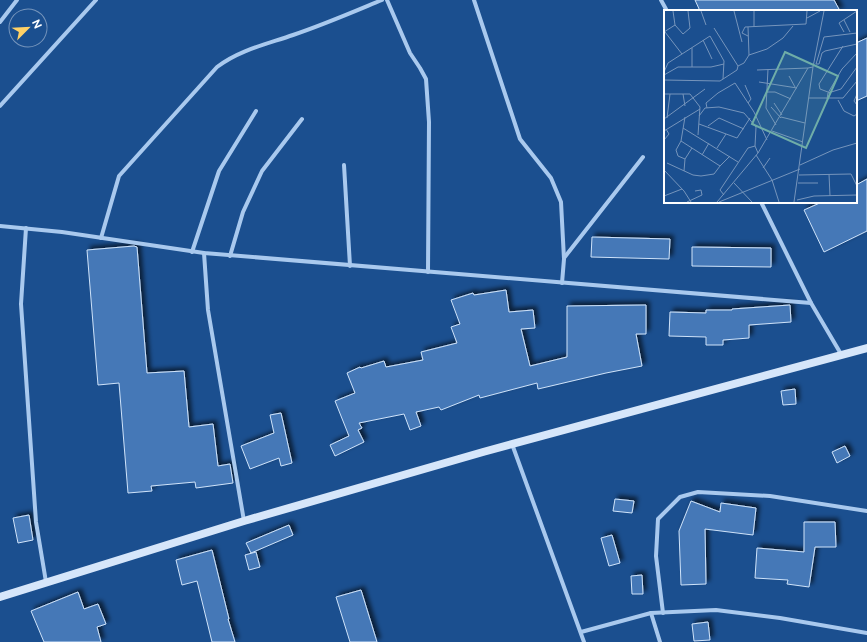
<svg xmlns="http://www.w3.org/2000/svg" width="867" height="642" font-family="Raleway,sans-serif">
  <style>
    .building { fill: #4478b7; stroke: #cfe3fa; filter: url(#shadow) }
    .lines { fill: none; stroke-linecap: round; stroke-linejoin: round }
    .street { stroke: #a9c9ee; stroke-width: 4 }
    .secondary { stroke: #d6e6fa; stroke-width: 8 }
    .inset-road { fill: none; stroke: #7695bc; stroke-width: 1 }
    .view { fill: #6fada8; fill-opacity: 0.15; stroke: #6fada8; stroke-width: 2 }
    .inset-edge { fill: none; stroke: #fff; stroke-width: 2 }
  </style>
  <defs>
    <filter id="shadow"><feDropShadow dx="3.5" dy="-3.5" stdDeviation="2" flood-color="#0009"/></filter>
  </defs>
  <rect width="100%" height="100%" fill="#1b4f8f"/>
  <!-- building -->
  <g class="building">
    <path d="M695,0H834L840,11H700Z"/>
    <path d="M867,38V96L856,101V43Z"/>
    <path d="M867,179V231L824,252L804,210L822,202H856V185Z"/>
    <path d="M592,237L670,239L669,259L591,257Z"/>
    <path d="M134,246L137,247L147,373L184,371L189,427L213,424L218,466L230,464L233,483L196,488L195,482L151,486L152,491L128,493L119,383L98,385L87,250Z"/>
    <path d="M692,247L771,248V267L692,266Z"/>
    <path d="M506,290L509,312L533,310L535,328L521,329L530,366L567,357V306L646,305V334H636L642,366L606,373L538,389L537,383L480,398L479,395L441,410L439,407L416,412L421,426L410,430L404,414L359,423L362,428L358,430L364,442L335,456L330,445L349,436L335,401L355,393L347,373L360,367L361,368L384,361L386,367L423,360L421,352L457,343L451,327L460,324L451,300L473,293L474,295Z"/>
    <path d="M790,305L791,322L749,325V338L723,340V345H706V337L669,336L670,312L706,313V310H732V309Z"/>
    <path d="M795,389L796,404L783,405L781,391Z"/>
    <path d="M281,413L292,463L281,466L279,458L250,469L241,446L274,433L270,415Z"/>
    <path d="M845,446L850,456L837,463L832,452Z"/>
    <path d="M615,499L634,501L632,513L613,511Z"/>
    <path d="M691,501L720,512L721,503L756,508L753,535L705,529L706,584L681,585L679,531Z"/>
    <path d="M29,515L33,540L18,543L13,518Z"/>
    <path d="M804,522H835L836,547H815L809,587L787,584L788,580L755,578L757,548L804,552Z"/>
    <path d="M289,525L293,535L251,553L246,543Z"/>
    <path d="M612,535L620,563L609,566L601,538Z"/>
    <path d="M212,550L229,619H228L235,642H212L197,581L182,585L176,560Z"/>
    <path d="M256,552L260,567L249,570L245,555Z"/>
    <path d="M642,575L643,594H632L631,576Z"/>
    <path d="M361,590L377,642H350L336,597Z"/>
    <path d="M78,592L84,609L98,604L106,624L97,627L101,642H44L31,611Z"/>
    <path d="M708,622L710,640L694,641L692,624Z"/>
  </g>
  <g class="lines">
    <!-- street -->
    <g class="street">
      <path d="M387,0L410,53L420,68L426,79L429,122L428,272"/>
      <path d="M474,0L520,139L551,178L561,202L564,259L562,283"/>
      <path d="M661,0L667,11"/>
      <path d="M0,22L17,0"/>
      <path d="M0,106L96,0"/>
      <path d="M344,165L350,266"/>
      <path d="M761,202L811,303"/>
      <path d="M0,226L62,232L204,253L811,303L841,354"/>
      <path d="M26,228L21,304L36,522L46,582"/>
      <path d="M101,238L119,176L217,67C239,50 267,44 293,35C323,25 353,12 382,0"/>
      <path d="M192,252L219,171L256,111"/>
      <path d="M204,253L208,310L244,521"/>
      <path d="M230,256L243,212L262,171L302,119"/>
      <path d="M564,258L643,157"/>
      <path d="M512,444L584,642"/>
      <path d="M651,613L716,610L780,618L867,633"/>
      <path d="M663,613L656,556L658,519L680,497L698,492L770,496L867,511"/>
      <path d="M581,632L651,613L660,642"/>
    </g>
    <!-- secondary -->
    <path class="secondary" d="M0,597L244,521L483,452L867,348"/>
  </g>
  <!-- overview -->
  <g transform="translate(664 10)">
    <rect width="193" height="193" fill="#1b4f8f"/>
    <path class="inset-road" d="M9,1L11,15L19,24L26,18L24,1M37,1L42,15M70,1L78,32M90,1V17M143,8L156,1M180,10L186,22M84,17L85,45L103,39L119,28L129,16M50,18L74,56M0,22L11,15M1,22L18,44M180,22L175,13L193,1M84,26L78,23L81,17L142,14L143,1M39,30L48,49M28,38V57M152,54L160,27L193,23M152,54H155L158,43L161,41L193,34M74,56L80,53L85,45M104,59L102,98L112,115M93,60L144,58M0,62L4,53L46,26L60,51L59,69M0,65L14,57H47L60,54M125,66L131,77M0,70L56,71L73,60L74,56M95,72L133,78M81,75L87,89L84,93M103,82H111L127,89M164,82L156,79L155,74L179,36M164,83L178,59L193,43M0,84H26L36,97L34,125M19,84L21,96M193,84L190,91L193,95M145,88H179L193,71M163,89L164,83L177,79L193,57M174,90L180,101L190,106L193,104M110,93L118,105M107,97L117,108M43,98L42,93L54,83L71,73L90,102L103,130M35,106L41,98L55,97L80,103L92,117L91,136L94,143M21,107L17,131L12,140L14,146L21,149M117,107L141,113M3,108L6,84M0,109L41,79M35,114L73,128L86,108M44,116L55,108L80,119M19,118L74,152M0,121L36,99M108,121L139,132M0,130L5,124L2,119M17,131L56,156L66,146M53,138L62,124M38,145L45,133M92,145L108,170L115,192M3,153L29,165L37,166L50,164L56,156M136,155L169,140L193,133M99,158L106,148M0,160L20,181L27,192M20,161L21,149L28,138M165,164L166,186M187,164L193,176M135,165L187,164M70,173L88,192M134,173H154M60,185L56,180L84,138L91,136M0,186L18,179M133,190L150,186L193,185M23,192L38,185L37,180L31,181M53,192L94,143L144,58L149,57M55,192L136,159M130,192L149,57L160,1"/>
    <path class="view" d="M121,42L174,66L142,138L88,114Z"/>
    <rect width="193" height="193" class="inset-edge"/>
  </g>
  <!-- north arrow -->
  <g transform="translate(28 28) rotate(66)"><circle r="19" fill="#1b4f8f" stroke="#7695bc"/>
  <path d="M0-3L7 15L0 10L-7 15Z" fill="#ffd166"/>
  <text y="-6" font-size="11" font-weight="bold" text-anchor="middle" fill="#ffffff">N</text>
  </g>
</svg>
